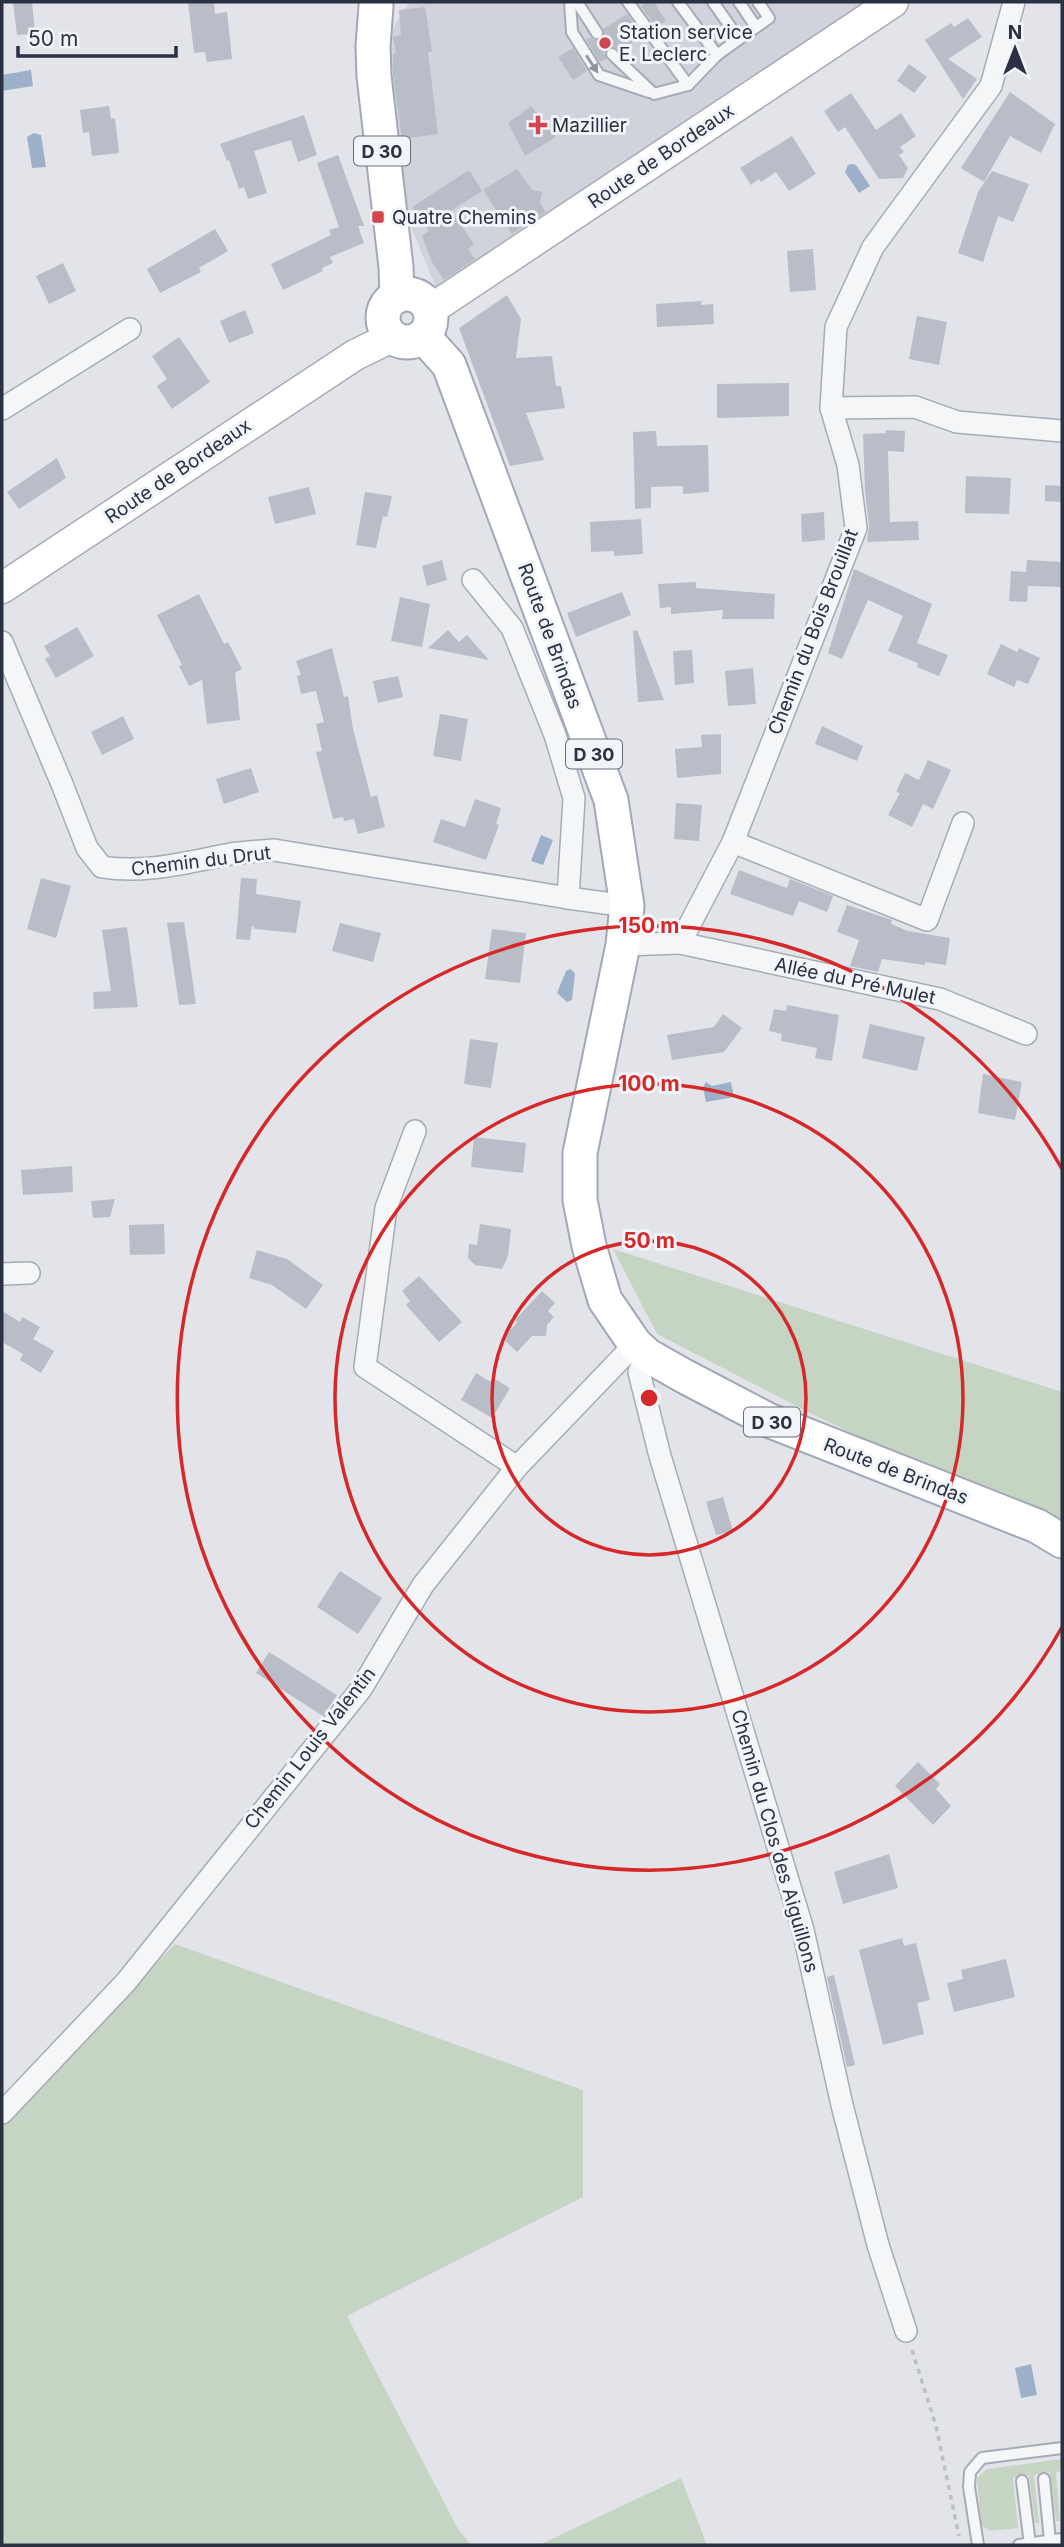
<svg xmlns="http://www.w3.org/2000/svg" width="1064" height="2547" font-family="Inter,sans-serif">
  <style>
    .built { fill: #d0d3dc }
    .green { fill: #c6d4c3 }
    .water { fill: #9db0ca }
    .building { fill: #b9bdc7 }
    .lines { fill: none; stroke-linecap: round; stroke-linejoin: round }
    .lane-casing { stroke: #a7abb4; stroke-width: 14 }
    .street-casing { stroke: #a7abb4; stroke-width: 24 }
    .secondary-casing { stroke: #a7abb4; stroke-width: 33 }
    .primary-casing { stroke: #a1a8b6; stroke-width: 37 }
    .path { stroke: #bcbfc5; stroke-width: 3.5; stroke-dasharray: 5 5; stroke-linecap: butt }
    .lane { stroke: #f5f6f8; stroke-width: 10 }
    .street { stroke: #f5f6f8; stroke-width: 21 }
    .secondary { stroke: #fff; stroke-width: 30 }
    .primary { stroke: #fff; stroke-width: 33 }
    .oneway { fill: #90949d }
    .ring { fill: none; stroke: #d62828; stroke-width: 3.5 }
    .poi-dot { fill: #d04651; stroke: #f1f4f8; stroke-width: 2.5 }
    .labels { text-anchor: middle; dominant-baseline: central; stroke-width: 6; stroke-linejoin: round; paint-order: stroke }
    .shield { fill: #f1f4f8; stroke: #666c79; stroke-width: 2 }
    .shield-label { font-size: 18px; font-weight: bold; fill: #2a3142 }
    .poi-label { font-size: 19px; fill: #2a3142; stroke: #f1f4f8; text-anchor: start }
    .street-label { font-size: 19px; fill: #2a3142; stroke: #f1f4f8 }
    .centre { fill: #d62828; stroke: #f1f4f8; stroke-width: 3.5 }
    .ring-label { font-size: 21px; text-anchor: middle; font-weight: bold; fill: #d62828; stroke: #f1f4f8; stroke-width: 6; stroke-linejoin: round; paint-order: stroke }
  </style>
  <rect width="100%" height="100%" fill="#e2e4ea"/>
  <!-- built -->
  <path class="built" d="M409,2H872L439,295L397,193L385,41Z"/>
  <!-- green -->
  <g class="green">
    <path d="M613,1249L1062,1392V1532L816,1416L657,1334Z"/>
    <path d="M175,1944L583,2090V2197L347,2316L458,2529L471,2545H2V2122Z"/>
    <path d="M1062,2459V2471L1056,2472L1060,2521H1056L1050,2472L1034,2475L1039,2523H1035L1029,2475L1013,2478L1018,2528L990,2531L981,2525L977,2478L987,2469Z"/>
    <path d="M681,2478L707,2545H539Z"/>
  </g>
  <!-- water -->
  <g class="water">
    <path d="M31,70L33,86L2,91V75Z"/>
    <path d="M34,133L41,135L46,167L32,168L27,137Z"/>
    <path d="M852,164L856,165L870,186L859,193L845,172L848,165Z"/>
    <path d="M541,835L553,840L543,865L531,861Z"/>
    <path d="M570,969L575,973L572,1000L567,1002L557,993L566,971Z"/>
    <path d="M706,1082L712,1086L731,1082L734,1097L706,1102L703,1087Z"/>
    <path d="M1031,2364L1037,2395L1021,2398L1015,2368Z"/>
  </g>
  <!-- building -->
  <g class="building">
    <path d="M13,2H32L35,34L17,35Z"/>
    <path d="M188,2H214L215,14L227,12L232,59L207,62L205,52L194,53Z"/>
    <path d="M647,2H654L666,21L656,27L641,6Z"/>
    <path d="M425,7L432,51L428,52L438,134L402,139L393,75V54L396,53L393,37L401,35L399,10Z"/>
    <path d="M627,14L643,36L619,50L613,46L607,48L604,53L606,59L600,62L586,40L590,37L594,40H601L604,36L603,29Z"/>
    <path d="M968,18L982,37L948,59L977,79L963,99L925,40L951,23L954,27Z"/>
    <path d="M573,48L587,71L573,80L558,57Z"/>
    <path d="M909,64L927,77L914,93L897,81Z"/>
    <path d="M1010,92L1055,124L1041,153L1010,136L984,182L961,168Z"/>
    <path d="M851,93L876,130L901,113L916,136L900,147L904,152L899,155L908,168L903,178L879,179L845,127L838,132L824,111Z"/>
    <path d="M109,106L111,119L115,118L119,153L92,156L89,132L83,133L80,110Z"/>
    <path d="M531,106L556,137L525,156L508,123Z"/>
    <path d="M304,115L317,155L298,162L291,140L254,151L267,193L248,199L244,187L239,189L229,160L227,161L220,144Z"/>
    <path d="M792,136L816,174L789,191L776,172L761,182L759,179L751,185L740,168Z"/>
    <path d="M338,155L364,226H358L364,243L330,257L333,263L322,268L323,271L283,290L271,264L331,235L329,230L339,227L317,163Z"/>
    <path d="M517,169L532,190L542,192L540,203L546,212L512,234L483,190Z"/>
    <path d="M469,170L482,191L451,211L474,244L468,249L475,259L444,280L432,262L422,236L429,231L412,207Z"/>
    <path d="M992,171L1029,184L1013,222L998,216L983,262L958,253L978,192Z"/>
    <path d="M215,229L228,251L199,268L201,272L160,293L147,269Z"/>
    <path d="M813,249L816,290L790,292L787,251Z"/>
    <path d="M63,263L76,291L49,304L36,276Z"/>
    <path d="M507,295L521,319L516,358L552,356L556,386H561L565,408L526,413L544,460L510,466L459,328Z"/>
    <path d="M702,301L701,305L713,304L714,324L657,327L656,304Z"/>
    <path d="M245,310L254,333L229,343L220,321Z"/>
    <path d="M917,316L947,322L939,365L909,359Z"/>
    <path d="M179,337L210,382L172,409L157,386L167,379L152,356Z"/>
    <path d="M789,383V416L717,418V384Z"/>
    <path d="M886,430L905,431L904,452L888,451L890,522L918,521L919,540L867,542L869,526L865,491L863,434L886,433Z"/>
    <path d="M656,431L657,446L708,445L709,492L683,494V486L651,487V508L635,509L633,432Z"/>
    <path d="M57,458L66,478L19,509L7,492Z"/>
    <path d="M966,476L1011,478L1009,514L965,513Z"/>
    <path d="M1045,485L1062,486V502L1045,501Z"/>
    <path d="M309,487L316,514L275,524L268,497Z"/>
    <path d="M365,492L392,496L387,517L383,516L376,548L356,545Z"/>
    <path d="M824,512L825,540L802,542L801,514Z"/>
    <path d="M641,519L643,554L614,556V551L591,552L590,522Z"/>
    <path d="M442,560L447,580L427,586L422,566Z"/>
    <path d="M1027,560L1062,562V587L1028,586L1027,602L1009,601L1011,571L1026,572Z"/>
    <path d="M854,569L932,604L917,643L948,655L939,676L917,667L918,663L888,651L903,616L868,600L842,659L828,653Z"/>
    <path d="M696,582V588L775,594L774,619H722L723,610L671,614V607L660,608L658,584Z"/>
    <path d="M622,592L631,615L576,637L567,613Z"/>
    <path d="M199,594L224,644L228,642L242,669L235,673L240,720L207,724L202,680L189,686L179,666L182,665L157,615Z"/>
    <path d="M400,597L430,604L422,647L391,641Z"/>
    <path d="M77,627L94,656L56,678L45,659L50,656L44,646Z"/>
    <path d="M448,630L459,642L467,635L489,660L428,648Z"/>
    <path d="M637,630L664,700L638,702L633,631Z"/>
    <path d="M1001,644L1017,652L1019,648L1040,658L1028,684L1017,680L1014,687L987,674Z"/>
    <path d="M332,648L344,697L348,696L353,729L371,797L377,795L385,827L358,834L354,819L344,821L343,817L333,819L316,752L322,751L316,724L324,722L316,691L301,694L297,676L301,675L296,661Z"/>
    <path d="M692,650L694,683L675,685L673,651Z"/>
    <path d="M753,668L756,704L728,706L725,671Z"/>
    <path d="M398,676L403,697L378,703L373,681Z"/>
    <path d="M440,714L468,719L461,761L433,756Z"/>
    <path d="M123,716L134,739L102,755L91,732Z"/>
    <path d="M822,726L863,746L857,761L815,744Z"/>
    <path d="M721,734V774L677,778L675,749L702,747L701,735Z"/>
    <path d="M928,760L951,770L933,809L923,804L912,827L888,815L900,793L896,792L905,773L919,780Z"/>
    <path d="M251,768L259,792L224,804L216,779Z"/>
    <path d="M475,799L501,808L496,824L499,825L486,860L433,842L441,819L465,827Z"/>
    <path d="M676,803L702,805L699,841L674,839Z"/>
    <path d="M739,870L787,888L790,879L833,896L827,912L799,901L793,916L730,894Z"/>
    <path d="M41,878L71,886L56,938L27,929Z"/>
    <path d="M241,878L257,879L256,894L301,901L296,933L255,929L252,925L250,940L236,939Z"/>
    <path d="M847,905L892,920L891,924L908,931L950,938L946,965L925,962V965L882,959L878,972L850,966L859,940L837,932Z"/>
    <path d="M184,922L196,1004L179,1005L167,923Z"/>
    <path d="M340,923L381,933L373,962L332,951Z"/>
    <path d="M127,927L138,1007L94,1009L93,992L111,991L102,930Z"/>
    <path d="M492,929L526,933L520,983L485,979Z"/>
    <path d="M787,1005L839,1015L832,1061L815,1058L817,1048L781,1041L782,1034L769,1031L774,1009L786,1011Z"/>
    <path d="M723,1014L742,1028L724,1052L672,1060L667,1035L714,1027Z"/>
    <path d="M870,1024L925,1037L917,1071L862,1058Z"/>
    <path d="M470,1039L498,1043L491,1088L464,1084Z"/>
    <path d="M983,1074L1022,1082L1015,1120L978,1113Z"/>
    <path d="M474,1137L526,1143L523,1173L471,1167Z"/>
    <path d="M72,1166L73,1192L23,1195L21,1170Z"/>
    <path d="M115,1199L110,1217L93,1218L91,1201Z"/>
    <path d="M164,1224L165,1254L130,1255L129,1225Z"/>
    <path d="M480,1224L511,1229L508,1256L502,1269L475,1265L468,1258L469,1244L477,1245Z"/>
    <path d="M257,1250L287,1259L323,1285L306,1309L272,1285L249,1278Z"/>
    <path d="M419,1276L462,1322L439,1342L406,1305L410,1301L402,1291Z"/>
    <path d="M542,1291L555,1303L548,1311L554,1317L547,1325L546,1336H532L517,1352L502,1338L517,1323L515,1320Z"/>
    <path d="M2,1311L20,1322L22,1317L40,1327L33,1339L54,1351L41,1373L20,1360L23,1354L2,1342Z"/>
    <path d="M476,1373L491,1382L493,1378L510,1388L492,1418L461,1400Z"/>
    <path d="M723,1497L733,1531L716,1535L706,1502Z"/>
    <path d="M340,1571L382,1598L358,1634L317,1607Z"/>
    <path d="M269,1652L337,1695L323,1716L256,1673Z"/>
    <path d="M918,1762L940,1784L936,1789L951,1806L933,1825L895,1786Z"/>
    <path d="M889,1854L898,1888L843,1904L834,1872Z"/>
    <path d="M902,1938L904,1946L916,1943L930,2000L917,2003L924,2034L883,2045L859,1950Z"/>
    <path d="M1006,1959L1015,1997L954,2012L947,1983L963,1979L961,1970Z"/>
    <path d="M834,1975L855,2065L847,2067L827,1977Z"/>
  </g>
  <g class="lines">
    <!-- lane casing -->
    <g class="lane-casing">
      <g id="lane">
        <path d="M570,2L572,32L599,75L649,92"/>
        <path d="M577,2L597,33"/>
        <path d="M628,2L688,85"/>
        <path d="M713,2L739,39L717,55"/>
        <path d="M739,2L756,27"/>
        <path d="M739,39L769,18L758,2"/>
        <path d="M612,54L654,94L688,85L717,55L678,2"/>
        <path d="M1044,2479L1050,2541"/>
        <path d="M1022,2481L1030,2544"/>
        <path d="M978,2545L969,2487L970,2472L982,2458L1062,2448"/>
        <path d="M1019,2545L1062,2539"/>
      </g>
    </g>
    <!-- street casing -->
    <g class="street-casing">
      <g id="street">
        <path d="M831,408L915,407L957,422L1062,431"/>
        <path d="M2,409L130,329"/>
        <path d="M473,580L512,628L555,735L574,798L568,898"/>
        <path d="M2,642L62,784L87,848L102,867C146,874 188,862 231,854C245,852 260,851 274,850L568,898L627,906"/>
        <path d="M733,842L927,920L963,823"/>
        <path d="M680,943L940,999L1026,1034"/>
        <path d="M623,945L680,943L733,842L856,528L848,465L831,408L836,327L873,247L991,86L1014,2"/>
        <path d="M415,1131L386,1208L365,1367L517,1467"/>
        <path d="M2,1274L29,1273"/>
        <path d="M647,1355L639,1372L660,1456L803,1930L842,2105L878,2245L906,2331"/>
        <path d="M2,2113L126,1982L361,1689L423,1585L517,1467L635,1344"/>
      </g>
    </g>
    <!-- secondary casing -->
    <g class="secondary-casing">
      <g id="secondary">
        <path d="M430,310L893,2"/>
        <path d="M2,588L355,355L392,337"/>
      </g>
    </g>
    <!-- primary casing -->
    <g class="primary-casing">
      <g id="primary">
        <path d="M376,6L373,46L374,76L396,267L397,296"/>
        <circle cx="407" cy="318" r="24"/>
        <path d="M423,336L449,365L611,800L627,906L623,945L580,1153V1200L589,1246L605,1300L635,1344L647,1355L684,1376L768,1420L1037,1526L1062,1541"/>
      </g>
    </g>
    <!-- path -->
    <path class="path" d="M912,2350L936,2426L959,2536"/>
    <!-- lane -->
    <use href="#lane" class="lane"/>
    <!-- street -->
    <use href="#street" class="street"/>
    <!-- secondary -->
    <use href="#secondary" class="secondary"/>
    <!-- primary -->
    <use href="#primary" class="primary"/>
  </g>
  <!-- one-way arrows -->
  <defs><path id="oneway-solid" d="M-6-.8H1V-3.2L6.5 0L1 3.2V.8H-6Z" transform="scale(1.75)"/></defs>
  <use class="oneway" href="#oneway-solid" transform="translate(592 64) rotate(57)"/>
  <!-- distance rings -->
  <g class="ring">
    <circle cx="649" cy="1398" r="157"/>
    <circle cx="649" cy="1398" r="314"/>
    <path d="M1062 1627A472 472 0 1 1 1062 1169"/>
  </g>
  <!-- markers -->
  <g class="poi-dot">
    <circle cx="605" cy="43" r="7"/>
    <path d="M534.5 114.5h7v7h7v7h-7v7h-7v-7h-7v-7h7z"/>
    <rect x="371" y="210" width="14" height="14" rx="3.5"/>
  </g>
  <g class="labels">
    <!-- shield labels -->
    <g class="shield">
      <rect x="354" y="136.5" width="56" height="29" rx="5"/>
      <rect x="566" y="739.5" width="56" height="29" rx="5"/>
      <rect x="744" y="1407.5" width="56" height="29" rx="5"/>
    </g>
    <g class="shield-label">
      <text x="382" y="151">D 30</text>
      <text x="594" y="754">D 30</text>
      <text x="772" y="1422">D 30</text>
    </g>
    <!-- poi labels -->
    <g class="poi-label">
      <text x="619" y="32">Station service<tspan x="619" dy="22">E. Leclerc</tspan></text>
      <text x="552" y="125">Mazillier</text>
      <text x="392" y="217">Quatre Chemins</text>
    </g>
    <!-- street labels -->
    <g class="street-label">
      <text transform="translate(661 156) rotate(-34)">Route de Bordeaux</text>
      <text transform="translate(178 471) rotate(-34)">Route de Bordeaux</text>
      <text transform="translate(813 632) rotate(-69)">Chemin du Bois Brouillat</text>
      <text transform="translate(550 636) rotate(70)">Route de Brindas</text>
      <text transform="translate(201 861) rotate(-7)">Chemin du Drut</text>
      <text transform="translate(855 981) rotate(12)">Allée du Pré Mulet</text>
      <text transform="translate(896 1471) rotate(21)">Route de Brindas</text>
      <text transform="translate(310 1748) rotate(-52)">Chemin Louis Valentin</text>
      <text transform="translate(775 1841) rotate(74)">Chemin du Clos des Aiguillons</text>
    </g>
  </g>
  <circle cx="649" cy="1398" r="10" class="centre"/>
  <g class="ring-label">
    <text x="649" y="933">150 m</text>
    <text x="649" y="1091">100 m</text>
    <text x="649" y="1248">50 m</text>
  </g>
  <!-- border -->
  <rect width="1064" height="2547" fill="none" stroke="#2a3142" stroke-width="7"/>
  <!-- north arrow -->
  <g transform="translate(1015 49)" stroke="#f1f4f8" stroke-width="5" paint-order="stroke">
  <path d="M0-5L12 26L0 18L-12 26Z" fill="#2a3142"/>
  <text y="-10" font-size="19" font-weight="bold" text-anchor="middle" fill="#2a3142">N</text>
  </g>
  <!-- scale -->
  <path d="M18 46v10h158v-10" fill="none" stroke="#2a3142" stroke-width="3.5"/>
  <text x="28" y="46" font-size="21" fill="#2a3142" stroke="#f1f4f8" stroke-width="5" paint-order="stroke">50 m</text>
</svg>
